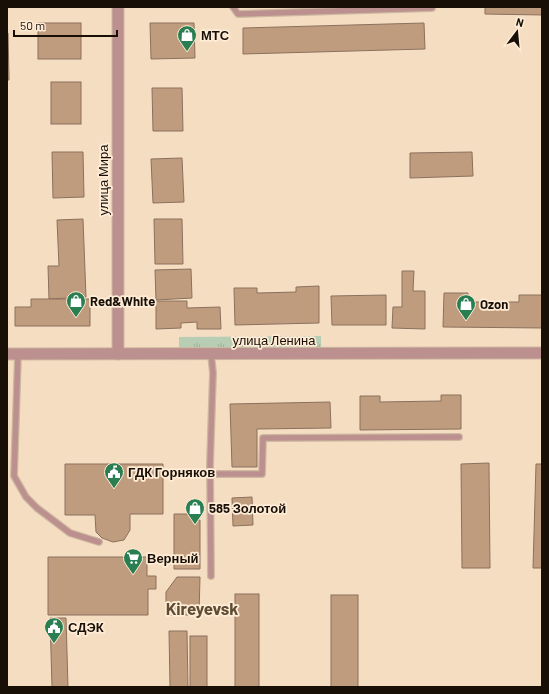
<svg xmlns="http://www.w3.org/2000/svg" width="549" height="694" font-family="Barlow,sans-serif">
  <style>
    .grass { fill: url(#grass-tufts) }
    .building { fill: #c09c7f; stroke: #8b715d }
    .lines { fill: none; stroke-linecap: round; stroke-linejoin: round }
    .service-casing { stroke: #cdb8a0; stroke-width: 8 }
    .minor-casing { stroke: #cdb8a0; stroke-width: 13 }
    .service { stroke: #bc908e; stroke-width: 5.5 }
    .minor { stroke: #bc908e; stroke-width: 11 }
    .labels { text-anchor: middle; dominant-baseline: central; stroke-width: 3.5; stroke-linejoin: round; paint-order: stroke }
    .poi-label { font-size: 13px; font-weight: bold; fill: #181007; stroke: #ffecd6; text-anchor: start }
    .street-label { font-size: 13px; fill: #181007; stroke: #ffecd6 }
    .district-label { font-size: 17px; font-weight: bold; fill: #5f4c34; stroke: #ffecd6 }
  </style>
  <defs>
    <pattern id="grass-tufts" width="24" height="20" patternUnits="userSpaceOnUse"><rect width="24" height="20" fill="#b7ceb4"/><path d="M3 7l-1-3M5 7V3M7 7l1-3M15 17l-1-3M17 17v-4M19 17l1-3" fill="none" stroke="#9db099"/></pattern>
  </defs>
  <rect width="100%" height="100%" fill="#f5ddc2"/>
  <!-- grass -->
  <path class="grass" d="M321,336V347L316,348H179V337Z"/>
  <!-- building -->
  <g class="building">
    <path d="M485,7H542V15L485,14Z"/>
    <rect x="38" y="23" width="43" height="36"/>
    <path d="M150,23H194L195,58L151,59Z"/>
    <path d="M424,23L425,49L243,54V28Z"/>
    <path d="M7,33H8L9,80H7Z"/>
    <rect x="51" y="82" width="30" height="42"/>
    <path d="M152,88H182L183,131H153Z"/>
    <path d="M52,152H83L84,197L53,198Z"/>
    <path d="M472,152L473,176L410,178V153Z"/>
    <path d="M182,158L184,202L153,203L151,159Z"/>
    <path d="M83,219L86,297L49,299L48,266H59L57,220Z"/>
    <path d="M154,219H182L183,264H155Z"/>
    <path d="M191,269L192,298L156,300L155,270Z"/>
    <path d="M402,271H414L413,291H425V329L392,328L393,307H402Z"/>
    <path d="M319,286V323L235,325L234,288H257V293L296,292V287Z"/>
    <path d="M444,293H468V302H519V295H542V328L443,327Z"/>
    <path d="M386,295V325H332L331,296Z"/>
    <path d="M31,299H90V326H15V307H31Z"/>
    <path d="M156,301H187V308L220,307L221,329H197V322L181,323V328L156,329Z"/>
    <path d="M441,395H461V429L360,430V396H380V402L441,401Z"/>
    <path d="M330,402L331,428L257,429V467H232L230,404Z"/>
    <path d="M489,463L490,568H462L461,464Z"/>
    <path d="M65,464H163V514H130V530L124,540L113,542L102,538L96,532L95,515H65Z"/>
    <path d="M536,464H542V568H533Z"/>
    <path d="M252,497L253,525L233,526L232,498Z"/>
    <path d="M174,514H191V520H200V569H174Z"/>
    <path d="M48,557H147V576H156V589H148V615H48Z"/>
    <path d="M177,577H200L199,615H166V592Z"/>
    <rect x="235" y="594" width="24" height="93"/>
    <rect x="331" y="595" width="27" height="92"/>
    <path d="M50,618H66L68,687H52Z"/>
    <path d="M169,631H187L188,687H170Z"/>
    <rect x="190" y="636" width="17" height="51"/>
  </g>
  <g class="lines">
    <!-- service casing -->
    <g class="service-casing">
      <g id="service">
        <path d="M233,7L238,14L432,8"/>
        <path d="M18,354L14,476L26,497L37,508L70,533L99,542"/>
        <path d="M211,354L213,373L210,464L211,576"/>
        <path d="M211,474H262L263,438L459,437"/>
      </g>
    </g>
    <!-- minor casing -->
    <g class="minor-casing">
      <g id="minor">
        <path d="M118,7V354"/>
        <path d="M7,354L542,353"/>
      </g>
    </g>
    <!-- service -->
    <use href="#service" class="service"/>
    <!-- minor -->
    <use href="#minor" class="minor"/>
  </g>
  <!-- icons -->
  <defs>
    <g id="shop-pin" transform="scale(1)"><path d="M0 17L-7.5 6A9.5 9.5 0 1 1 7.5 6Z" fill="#297f52" stroke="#ffecd6"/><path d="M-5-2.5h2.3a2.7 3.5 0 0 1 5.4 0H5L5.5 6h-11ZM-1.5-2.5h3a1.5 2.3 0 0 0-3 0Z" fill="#fff"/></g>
    <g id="civic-pin" transform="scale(1)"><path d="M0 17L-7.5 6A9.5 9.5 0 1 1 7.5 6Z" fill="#297f52" stroke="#ffecd6"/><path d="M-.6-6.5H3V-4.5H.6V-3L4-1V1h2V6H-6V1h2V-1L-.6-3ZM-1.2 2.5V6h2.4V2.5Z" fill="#fff"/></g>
    <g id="supermarket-pin" transform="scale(1)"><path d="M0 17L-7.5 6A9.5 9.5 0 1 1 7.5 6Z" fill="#297f52" stroke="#ffecd6"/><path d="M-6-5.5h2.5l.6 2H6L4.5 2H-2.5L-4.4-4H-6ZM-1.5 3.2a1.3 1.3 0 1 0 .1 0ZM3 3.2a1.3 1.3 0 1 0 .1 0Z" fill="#fff"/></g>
  </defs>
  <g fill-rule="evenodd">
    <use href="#shop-pin" x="187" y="35"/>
    <use href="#shop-pin" x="76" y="301"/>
    <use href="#shop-pin" x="466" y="304"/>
    <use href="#civic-pin" x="114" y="472"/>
    <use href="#shop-pin" x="195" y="508"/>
    <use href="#supermarket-pin" x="133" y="558"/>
    <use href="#civic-pin" x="54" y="627"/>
  </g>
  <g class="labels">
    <!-- poi labels -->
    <g class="poi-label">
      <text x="201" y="35">МТС</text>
      <text x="90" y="301">Red&amp;White</text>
      <text x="480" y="304">Ozon</text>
      <text x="128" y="472">ГДК Горняков</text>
      <text x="209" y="508">585 Золотой</text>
      <text x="147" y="558">Верный</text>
      <text x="68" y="627">СДЭК</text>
    </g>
    <!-- street labels -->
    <g class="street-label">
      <text transform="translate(103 180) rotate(-90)">улица Мира</text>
      <text x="274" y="340">улица Ленина</text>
    </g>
    <!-- district labels -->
    <g class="district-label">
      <text x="202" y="608">Kireyevsk</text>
    </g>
  </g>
  <!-- border -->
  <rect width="549" height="694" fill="none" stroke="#181007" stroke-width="16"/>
  <!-- north arrow -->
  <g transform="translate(517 32) rotate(16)" stroke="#ffecd6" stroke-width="3" paint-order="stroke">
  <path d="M0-3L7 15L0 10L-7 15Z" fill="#181007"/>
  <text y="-6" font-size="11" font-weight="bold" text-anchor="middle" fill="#181007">N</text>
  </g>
  <!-- scale -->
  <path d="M14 30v6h103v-6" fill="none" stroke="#181007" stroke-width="2"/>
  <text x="20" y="30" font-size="12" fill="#181007" stroke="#ffecd6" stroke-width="3" paint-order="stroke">50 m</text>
</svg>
